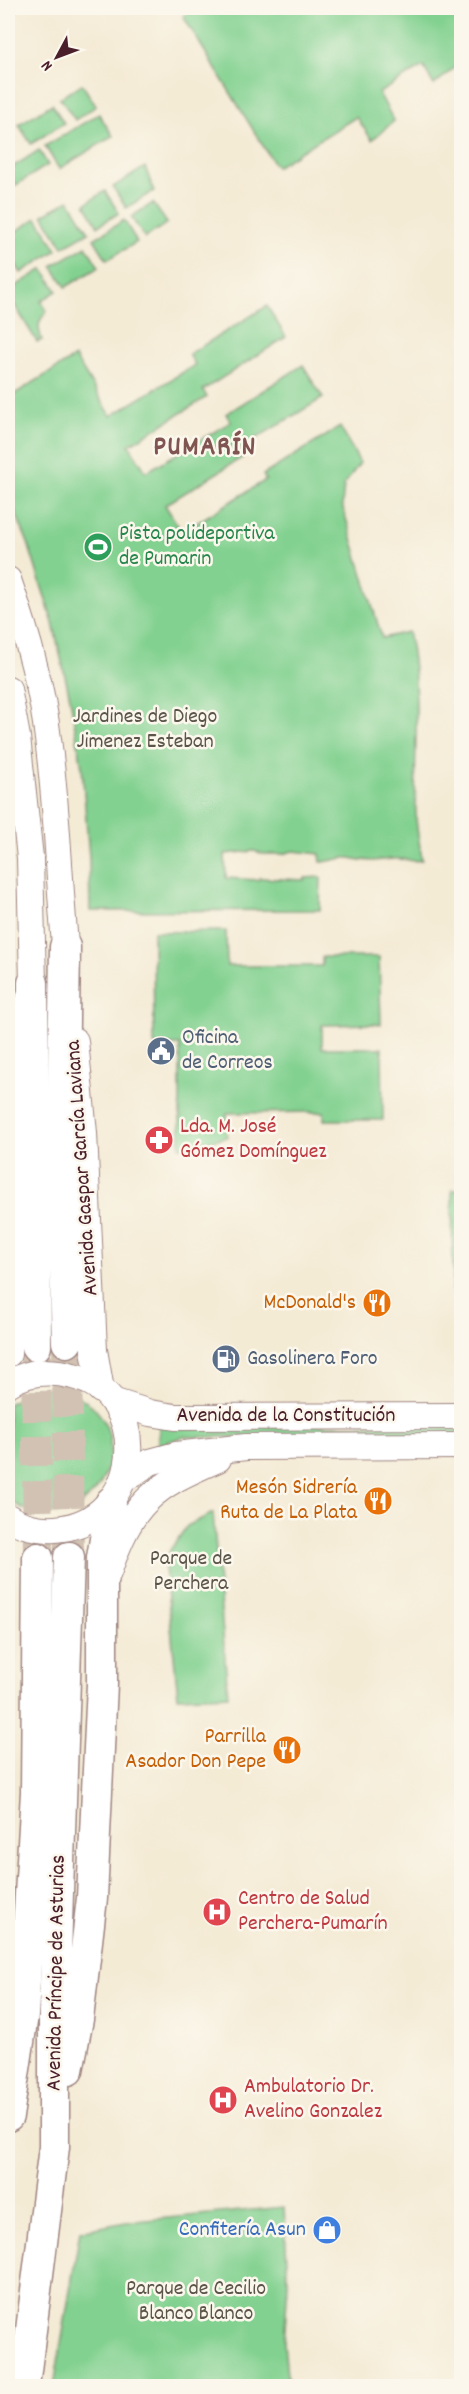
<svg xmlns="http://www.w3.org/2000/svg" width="469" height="2394" font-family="Dekko,sans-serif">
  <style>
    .green { fill: #82d190; stroke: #66785e; stroke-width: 1.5 }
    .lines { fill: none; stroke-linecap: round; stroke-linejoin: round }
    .highway-tunnel { stroke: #d2c2b3; stroke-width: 30; stroke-dasharray: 30 15; stroke-linecap: butt }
    .primary-casing { stroke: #9f8580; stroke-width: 28 }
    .highway-casing { stroke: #9f8580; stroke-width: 33 }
    .primary { stroke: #fff; stroke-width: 26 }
    .highway { stroke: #fff; stroke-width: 30 }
    .labels { text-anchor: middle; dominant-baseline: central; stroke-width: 5; stroke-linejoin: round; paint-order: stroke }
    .leisure-label { font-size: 22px; fill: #27864d; stroke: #fbf7ec; text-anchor: start }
    .park-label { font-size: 22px; fill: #5b5449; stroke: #fbf7ec }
    .service-label { font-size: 22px; fill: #4e5e75; stroke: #fbf7ec; text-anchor: start }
    .health-label { font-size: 22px; fill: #be3a42; stroke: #fbf7ec; text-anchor: start }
    .street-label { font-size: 22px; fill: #4a1f2b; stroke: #fbf7ec }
    .food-label { font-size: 22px; fill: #c56008; stroke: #fbf7ec; text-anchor: end }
    .shop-label { font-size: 22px; fill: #366cbe; stroke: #fbf7ec; text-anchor: end }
    .district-label { font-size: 28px; font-weight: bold; letter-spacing: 1.5px; fill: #7f5451; stroke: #fbf7ec }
  </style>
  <rect width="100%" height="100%" fill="#fbf7ec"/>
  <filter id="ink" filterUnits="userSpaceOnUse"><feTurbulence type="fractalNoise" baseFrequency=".0167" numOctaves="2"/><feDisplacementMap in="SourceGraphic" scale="12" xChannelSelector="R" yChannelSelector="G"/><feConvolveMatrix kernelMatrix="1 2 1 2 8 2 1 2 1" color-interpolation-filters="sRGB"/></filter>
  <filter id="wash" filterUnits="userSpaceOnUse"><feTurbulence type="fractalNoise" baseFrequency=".008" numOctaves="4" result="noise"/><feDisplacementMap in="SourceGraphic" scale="24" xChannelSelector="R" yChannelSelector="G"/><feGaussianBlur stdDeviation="1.35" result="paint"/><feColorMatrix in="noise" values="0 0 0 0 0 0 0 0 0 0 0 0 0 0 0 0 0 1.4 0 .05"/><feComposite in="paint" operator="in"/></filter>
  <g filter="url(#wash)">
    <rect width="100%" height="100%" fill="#f4ebd5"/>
    <!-- green -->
    <g class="green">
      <path d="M196,8H450L461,27V62L434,85L423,66L379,93L394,121L372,140L356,117L276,167L183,16Z"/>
      <path d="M82,84L96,106L75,120L60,98Z"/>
      <path d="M52,104L64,123L31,144L19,125L21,123Z"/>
      <path d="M99,114L113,136L59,169L45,146Z"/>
      <path d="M39,150L48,165L8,190V170Z"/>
      <path d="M145,167L154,191L126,208L113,187Z"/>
      <path d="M105,191L119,213L98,226L85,204Z"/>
      <path d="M69,200L89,232L63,247L43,215Z"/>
      <path d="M153,203L167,223L145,238L131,217Z"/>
      <path d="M37,218L57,250L21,273L8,252V236Z"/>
      <path d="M124,220L137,242L107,260L94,239Z"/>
      <path d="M86,246L99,267L66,287L52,266Z"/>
      <path d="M43,269L57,291L41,301L47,311C38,321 37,326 42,340L37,342L8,294V291Z"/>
      <path d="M267,306L286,337L203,390L207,397L129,445L146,472L231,422L226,414L303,365L323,398L238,449L243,457L165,505L182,532L266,480L263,475L340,427L360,463L344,485L342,505L382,638L408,632C422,691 413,754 416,814C416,829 420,845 422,860C410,863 403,857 392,859C375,861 366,862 350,858C343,856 330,862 321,862L320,854L293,851L283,854H264L254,851L225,854L226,878L258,880L259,878L305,880V878L321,877L320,910L90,911L89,858L82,767L70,698L53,623L28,543L8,494V398L75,357L111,416L195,365L189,354Z"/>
      <path d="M226,931L227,966H322V957H379L381,1024L322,1025V1048H382L383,1120H324V1112L227,1113V1137L180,1147V1045H154L153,932Z"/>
      <path d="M452,1190H461V1291H453Z"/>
      <path d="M48,1388C63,1391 75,1393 87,1402C137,1440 101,1520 41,1513C28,1512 17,1507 8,1498V1404L29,1392Z"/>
      <path d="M461,1424V1436L183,1437L158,1445L159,1426Z"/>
      <path d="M213,1513L228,1695L178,1697L165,1568L170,1550L187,1526Z"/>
      <path d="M284,2207L288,2282L284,2344L288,2386H54L80,2231L126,2222Z"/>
    </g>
  </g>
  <g filter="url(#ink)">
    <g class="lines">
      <!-- highway-tunnel -->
      <g class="highway-tunnel">
        <path d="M67,1342L69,1557"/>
        <path d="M36,1346L38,1556"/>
      </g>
      <!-- primary casing -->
      <g class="primary-casing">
        <g id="primary">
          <path d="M8,580C26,631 42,684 48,739C58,814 59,890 67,965"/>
          <path d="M8,689L17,737L30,858L33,983L18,1046L8,1354"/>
          <path d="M75,1041L84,1133L94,1350L101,1390"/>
          <path d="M8,1384C28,1371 51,1370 73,1376C155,1396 143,1523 55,1529C39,1530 21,1526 8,1517"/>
          <path d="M112,1401L150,1413L175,1417L462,1416"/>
          <path d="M124,1479L150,1462L176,1455L246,1447L462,1446"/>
          <path d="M108,1573C131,1503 152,1487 218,1459"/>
        </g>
      </g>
      <!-- highway casing -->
      <g class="highway-casing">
        <g id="highway">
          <path d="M65,947L62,1162L67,1342"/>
          <path d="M33,983L36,1346"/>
          <path d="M68,2070L78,2019L92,1898L102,1684V1558L111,1502"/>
          <path d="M8,2116L23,2015L36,1792L38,1558"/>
          <path d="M24,2386L54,2147V2015L69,1557"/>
        </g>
      </g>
      <!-- primary -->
      <use href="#primary" class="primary"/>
      <!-- highway -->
      <use href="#highway" class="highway"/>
    </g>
  </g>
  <!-- icons -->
  <defs>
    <g id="stadium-disc" transform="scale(1.5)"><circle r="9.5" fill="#2e9e5b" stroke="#fbf7ec"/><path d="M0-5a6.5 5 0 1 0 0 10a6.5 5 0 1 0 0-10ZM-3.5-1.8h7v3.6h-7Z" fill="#fff"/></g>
    <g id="civic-disc" transform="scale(1.5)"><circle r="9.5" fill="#5c6f8a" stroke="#fbf7ec"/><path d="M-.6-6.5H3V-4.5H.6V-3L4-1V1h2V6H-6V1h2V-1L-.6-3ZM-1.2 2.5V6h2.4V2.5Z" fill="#fff"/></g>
    <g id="pharmacy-disc" transform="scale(1.5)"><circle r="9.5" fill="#e0444e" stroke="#fbf7ec"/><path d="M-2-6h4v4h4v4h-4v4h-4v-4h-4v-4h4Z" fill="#fff"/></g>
    <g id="restaurant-disc" transform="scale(1.5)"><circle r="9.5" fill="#e8710a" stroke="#fbf7ec"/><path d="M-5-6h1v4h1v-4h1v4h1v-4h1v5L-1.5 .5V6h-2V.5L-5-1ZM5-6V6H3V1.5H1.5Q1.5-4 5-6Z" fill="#fff"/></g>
    <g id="fuel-disc" transform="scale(1.5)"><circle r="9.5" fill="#5c6f8a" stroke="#fbf7ec"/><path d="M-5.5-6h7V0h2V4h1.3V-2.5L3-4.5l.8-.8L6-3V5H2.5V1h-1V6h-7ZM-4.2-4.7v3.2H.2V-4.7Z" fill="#fff"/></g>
    <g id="hospital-disc" transform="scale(1.5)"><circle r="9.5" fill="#e0444e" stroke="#fbf7ec"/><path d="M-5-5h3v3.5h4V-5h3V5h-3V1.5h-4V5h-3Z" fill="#fff"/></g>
    <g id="shop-disc" transform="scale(1.5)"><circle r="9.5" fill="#3f7fe0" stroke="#fbf7ec"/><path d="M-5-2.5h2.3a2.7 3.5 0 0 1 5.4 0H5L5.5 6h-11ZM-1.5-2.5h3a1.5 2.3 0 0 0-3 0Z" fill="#fff"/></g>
  </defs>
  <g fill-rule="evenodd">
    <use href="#stadium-disc" x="98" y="547"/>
    <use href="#civic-disc" x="161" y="1051"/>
    <use href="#pharmacy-disc" x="159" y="1140"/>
    <use href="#restaurant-disc" x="377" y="1303"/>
    <use href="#fuel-disc" x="226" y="1359"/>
    <use href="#restaurant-disc" x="378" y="1501"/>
    <use href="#restaurant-disc" x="287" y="1750"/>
    <use href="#hospital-disc" x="217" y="1912"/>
    <use href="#hospital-disc" x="223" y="2100"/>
    <use href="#shop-disc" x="327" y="2230"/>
  </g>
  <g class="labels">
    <!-- leisure labels -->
    <g class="leisure-label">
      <text x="119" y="534">Pista polideportiva<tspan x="119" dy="25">de Pumarin</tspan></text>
    </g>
    <!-- park labels -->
    <g class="park-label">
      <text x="145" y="717">Jardines de Diego<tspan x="145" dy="25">Jimenez Esteban</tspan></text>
      <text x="191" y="1559">Parque de<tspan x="191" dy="25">Perchera</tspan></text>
      <text x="196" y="2289">Parque de Cecilio<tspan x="196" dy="25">Blanco Blanco</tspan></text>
    </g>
    <!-- service labels -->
    <g class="service-label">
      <text x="182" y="1038">Oficina<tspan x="182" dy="25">de Correos</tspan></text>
      <text x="247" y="1359">Gasolinera Foro</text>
    </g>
    <!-- health labels -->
    <g class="health-label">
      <text x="180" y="1127">Lda. M. José<tspan x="180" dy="25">Gómez Domínguez</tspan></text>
      <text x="238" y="1899">Centro de Salud<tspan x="238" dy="25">Perchera-Pumarín</tspan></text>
      <text x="244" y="2087">Ambulatorio Dr.<tspan x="244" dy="25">Avelino Gonzalez</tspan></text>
    </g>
    <!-- street labels -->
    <g class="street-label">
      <text transform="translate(83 1168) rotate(-94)">Avenida Gaspar García Laviana</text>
      <text x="286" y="1416">Avenida de la Constitución</text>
      <text transform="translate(57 1973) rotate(-89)">Avenida Príncipe de Asturias</text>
    </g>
    <!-- food labels -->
    <g class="food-label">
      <text x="356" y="1303">McDonald's</text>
      <text x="357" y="1488">Mesón Sidrería<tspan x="357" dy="25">Ruta de La Plata</tspan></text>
      <text x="266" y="1737">Parrilla<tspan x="266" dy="25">Asador Don Pepe</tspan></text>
    </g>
    <!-- shop labels -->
    <g class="shop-label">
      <text x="306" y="2230">Confitería Asun</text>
    </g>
    <!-- district labels -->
    <g class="district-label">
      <text x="205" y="449">PUMARÍN</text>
    </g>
  </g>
  <!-- margin -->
  <rect width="469" height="2394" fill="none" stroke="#fbf7ec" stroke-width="30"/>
  <!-- north arrow -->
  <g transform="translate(57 57) rotate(229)" stroke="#fbf7ec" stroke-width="4.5" paint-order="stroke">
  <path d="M0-4.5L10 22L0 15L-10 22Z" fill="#4a1f2b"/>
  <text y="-9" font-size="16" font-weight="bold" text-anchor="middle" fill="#4a1f2b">N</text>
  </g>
</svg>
